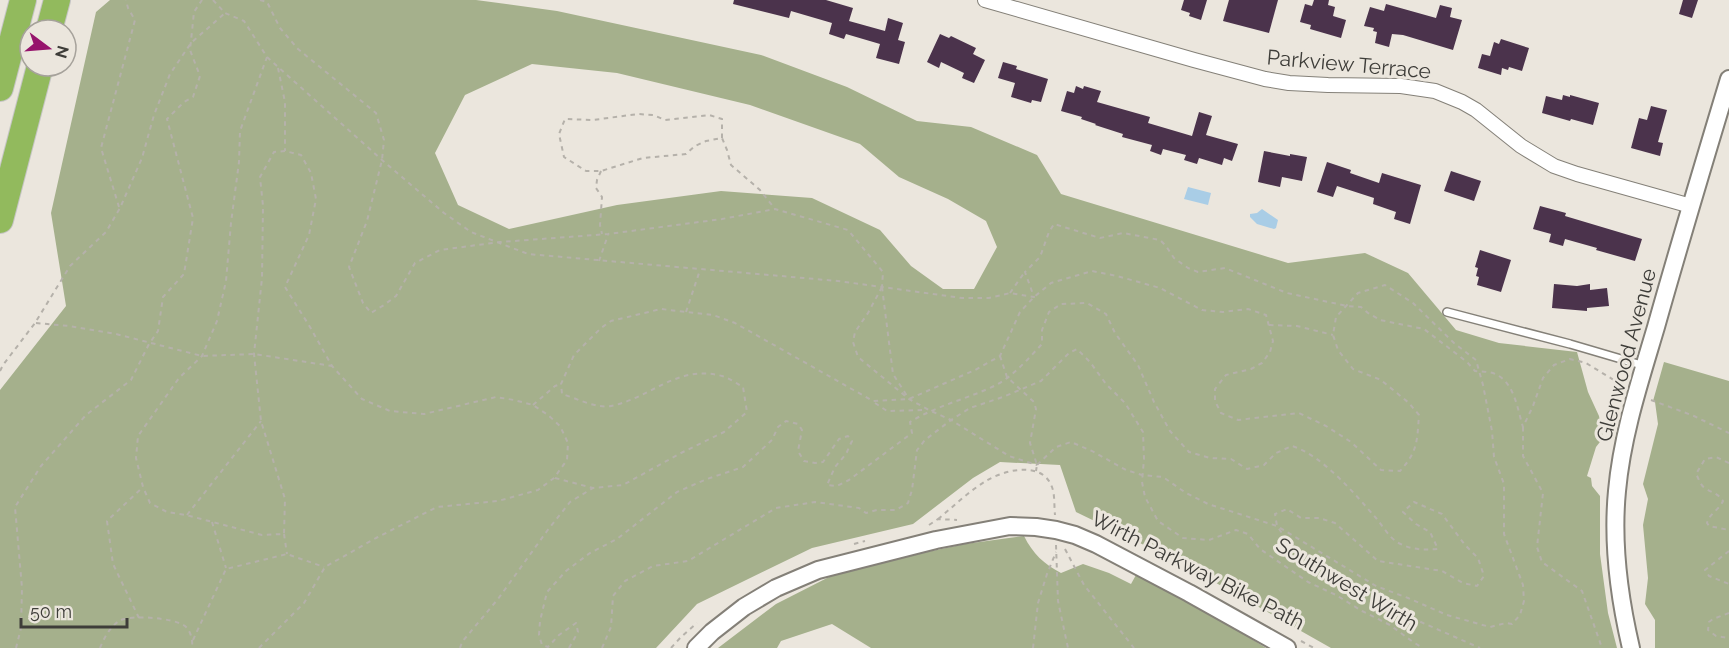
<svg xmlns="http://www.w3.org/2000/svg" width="1729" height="648" font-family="Raleway,sans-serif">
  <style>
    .forest { fill: #a5b08c; fill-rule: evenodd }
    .water { fill: #a9cde6 }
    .building { fill: #4b334c }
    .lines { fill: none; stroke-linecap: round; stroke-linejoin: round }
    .service-casing { stroke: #848078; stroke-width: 10 }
    .minor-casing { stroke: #848078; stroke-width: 16 }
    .tertiary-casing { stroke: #848078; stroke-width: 20 }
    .motorway-casing { stroke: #c5c5c4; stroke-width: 28 }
    .path { stroke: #b5b1aa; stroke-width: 2; stroke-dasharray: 4.5 4.5; stroke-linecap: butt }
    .service { stroke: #fff; stroke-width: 7 }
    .minor { stroke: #fff; stroke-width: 14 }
    .tertiary { stroke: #fff; stroke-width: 16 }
    .motorway { stroke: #92ba5d; stroke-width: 26 }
    .labels { text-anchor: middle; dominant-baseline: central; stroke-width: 6; stroke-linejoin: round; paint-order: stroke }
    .street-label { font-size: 21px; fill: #3e3d39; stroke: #ebe6dd }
  </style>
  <rect width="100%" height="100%" fill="#ebe6dd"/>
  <!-- forest -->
  <g class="forest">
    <path d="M110,0H476L557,11L761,55L847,87L917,121L971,127L1037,155L1061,194L1288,263L1365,253L1408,273L1456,330L1499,343L1577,352L1588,392L1599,416L1603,438L1596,447L1587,476L1591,478L1592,486L1600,496V554L1608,613L1617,648H1331L1179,562L1076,512L1060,465L1000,462L973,478L913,524L812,548L697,604L656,648H0V390L66,306L51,213L96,12ZM532,64L617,73L750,105L860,144L899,177L948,199L986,221L997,247L974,289H943L911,266L880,230L812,198L721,191L617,205L509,229L458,205L435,153L465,95Z"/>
    <path d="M1664,362L1729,381V648H1655V620L1645,604L1648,578L1643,525L1648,499L1643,484L1658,424L1655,402L1653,401Z"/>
    <path d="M1024,536C1033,554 1044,564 1061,573L1083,564L1109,573L1131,584L1136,575L1221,620L1266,648H871L832,624L781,641L777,648H718L776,604L831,576L927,552L965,544Z"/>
  </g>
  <!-- water -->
  <g class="water">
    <path d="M1188,187L1211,193L1208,205L1184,199Z"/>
    <path d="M1262,209L1278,220L1276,228L1274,229L1257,224L1250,217V214L1257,213Z"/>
  </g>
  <!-- building -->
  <g class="building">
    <path d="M734,0H826L853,8L849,21L885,31L888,18L903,23L898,40L905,42L899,64L876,58L880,44L846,34L844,39L829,34L832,23L791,11L789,18L733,4Z"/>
    <path d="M1184,0H1207L1201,20L1189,16L1190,13L1181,10Z"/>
    <path d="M1229,0H1278L1269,33L1223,21Z"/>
    <path d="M1314,0H1329L1328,5L1335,7L1333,16L1346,20L1341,38L1310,29L1311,25L1300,22L1305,4L1312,6Z"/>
    <path d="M1683,0H1698L1692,18L1679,14Z"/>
    <path d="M1386,4L1436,18L1440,5L1452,8L1450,17L1462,20L1453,50L1403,35L1392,34L1389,47L1375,43L1377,32L1373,31L1374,28L1364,26L1370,7L1384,11Z"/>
    <path d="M940,34L949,38L951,36L976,48L973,54L985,60L974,83L962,78L964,73L941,62L939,68L927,62Z"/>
    <path d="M1501,39L1529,48L1522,71L1509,67L1508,70L1502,68L1501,75L1478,68L1482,54L1490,56L1494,42L1499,44Z"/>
    <path d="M1003,62L1017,66L1016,69L1048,79L1041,102L1032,100L1031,103L1011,97L1015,83L998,78Z"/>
    <path d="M1076,86L1083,89L1084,86L1101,91L1097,102L1150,117L1148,123L1192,136L1199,112L1212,116L1206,135L1238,144L1232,161L1224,158L1222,165L1199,158L1197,164L1184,160L1186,155L1163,149L1161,155L1150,151L1152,145L1122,137L1123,134L1095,125L1096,124L1081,119L1082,117L1061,111L1067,91L1074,93Z"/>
    <path d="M1563,95L1570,97V95L1599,103L1593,125L1571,119L1570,121L1542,113L1546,96L1562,100Z"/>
    <path d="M1651,106L1667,110L1658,142L1663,143L1660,156L1631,148L1639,118L1647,120Z"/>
    <path d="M1264,151L1290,156V154L1307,157L1302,181L1282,177L1280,187L1258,182Z"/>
    <path d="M1327,162L1351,170L1350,173L1379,183L1382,173L1421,185L1410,224L1394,219L1396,212L1373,204L1374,198L1337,186L1333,197L1317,192Z"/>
    <path d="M1451,171L1481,181L1474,201L1444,191Z"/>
    <path d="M1540,206L1566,213L1565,216L1642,239L1635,261L1596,250L1597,248L1565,239L1563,246L1549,242L1551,234L1533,229Z"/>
    <path d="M1480,250L1511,260L1501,292L1477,285L1479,277L1476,276L1478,268L1475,267Z"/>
    <path d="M1554,284L1577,286L1590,284V290L1607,288L1609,306L1587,308V311L1552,308Z"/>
  </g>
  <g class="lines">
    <!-- service casing -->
    <g class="service-casing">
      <path id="service" d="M1447,312L1570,344L1645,366"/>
    </g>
    <!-- minor casing -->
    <g class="minor-casing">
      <path id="minor" d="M985,0L1194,60L1265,79L1289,83L1328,85L1401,86L1435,91L1462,102L1476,110L1521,146L1554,166L1577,174L1691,206"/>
    </g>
    <!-- tertiary casing -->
    <g class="tertiary-casing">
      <g id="tertiary">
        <path d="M696,648L712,632L744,607L776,588L818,570L936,540L1010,526L1036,527L1056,530L1075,535L1096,544L1189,593L1287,648"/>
        <path d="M1631,648C1619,597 1612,543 1617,491C1622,435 1640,381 1656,327C1679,245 1704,162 1729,79"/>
      </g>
    </g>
    <!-- motorway casing -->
    <g class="motorway-casing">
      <g id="motorway">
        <path d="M49,30L57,0"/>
        <path d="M0,88L23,0"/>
        <path d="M0,220L40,66"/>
      </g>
    </g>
    <!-- path -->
    <g class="path">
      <path d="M213,0L225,13L244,21L267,57L278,67L382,160L444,213L471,232L528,254L838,281L882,287"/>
      <path d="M260,0L267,2L280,28L298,49L376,113L384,140L382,160L367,221L349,267L363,303L371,313L384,305L396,296L415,263L440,250L500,242L608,234L722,219L775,209L848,230L883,272L882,287L962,298H989L1010,293L1034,297L1025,272L1040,257L1049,232L1054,224L1100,238L1123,233L1160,240L1166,246L1174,258L1188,268L1198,272L1225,268L1287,293L1347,306L1361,307L1368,313L1380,320L1424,329L1467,362L1475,371C1483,372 1492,371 1499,376C1515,386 1518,411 1523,427L1533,406L1543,378L1554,365L1570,359L1586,363L1622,385"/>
      <path d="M278,68L285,102V151"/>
      <path d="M722,138V119L709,115L665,120L653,115L638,114L593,120L565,119L559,134L564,157L586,171H601L643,158L686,154L695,146L706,141L722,138L727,150L731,165L760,190L775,209"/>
      <path d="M601,171L597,180L596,188L602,197L600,225L602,234"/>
      <path d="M119,207L101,148L135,20L128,8L126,0"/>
      <path d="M599,261L608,235"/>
      <path d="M882,287L868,313L855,332L853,342L858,357L909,399L929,410L951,420L1009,456L1037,465"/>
      <path d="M882,287L893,374L907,396"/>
      <path d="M1010,293L1024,273"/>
      <path d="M686,312L700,270"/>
      <path d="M36,323L69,326L116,334L202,356L254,354L332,366"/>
      <path d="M1269,325L1297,326L1333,335"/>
      <path d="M1000,356L1007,377L1034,402L1036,409L1030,443L1037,465L1036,471"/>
      <path d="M0,371L3,365L35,323L70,266L106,232L120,208L142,158L154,115L170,74L191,43L225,13"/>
      <path d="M1651,400L1694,416L1729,433"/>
      <path d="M875,403L887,411L926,410"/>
      <path d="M533,405L555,386L561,384"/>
      <path d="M1523,427V456L1543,493L1537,547L1542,562L1582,591L1602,648"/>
      <path d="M1729,463L1716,457L1705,459L1696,474C1699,479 1700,485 1705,488C1712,493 1718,493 1723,501C1719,510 1709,514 1707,523L1709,526L1729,530"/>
      <path d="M555,478L593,488"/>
      <path d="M187,515L261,421"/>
      <path d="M938,519C953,507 969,491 986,481C1004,470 1042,460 1052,487C1055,495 1054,506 1055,515"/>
      <path d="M212,522L226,568"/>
      <path d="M929,525L938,519L957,520"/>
      <path d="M284,534L287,554"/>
      <path d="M854,544L865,541"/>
      <path d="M1056,545L1058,601L1068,648"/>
      <path d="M1065,549L1084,585L1134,648"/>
      <path d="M1729,551L1705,570L1709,576L1729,584"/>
      <path d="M1729,613L1713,619L1709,622L1708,630L1716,636L1729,638"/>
      <path d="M139,618L113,564L107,521L143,487"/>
      <path d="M193,640L226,569L287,554L324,567"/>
      <path d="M1301,641L1314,648"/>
      <path d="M16,648L21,628L22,588L15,507L41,466L86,415L131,380L149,344L158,331L163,297L184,274L193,218L167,119L184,102L193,97L200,76L190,50L194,12L202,0"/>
      <path d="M100,648C104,638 110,627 119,621C130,614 175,618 185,626C191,631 193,641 192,648"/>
      <path d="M259,648L304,603L325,567L376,538L437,507L498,501L538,490L554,478L567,460L568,443L560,426L548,415L533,405L514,400L496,397L424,414L390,411L362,399L332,366L310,327L285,287L309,235L316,199L311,173L301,155L285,151L274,152L260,177L263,206L262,278L254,354L261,421L285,499L284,534L262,535L186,515L167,512L150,503L143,487L136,458L138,436L179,378L202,356L217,321L226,281L231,223L239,162L240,131L267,57"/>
      <path d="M460,648L462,642L498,599L547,531L570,502L593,488L623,485L681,453L724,432L747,412L743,387C736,383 729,378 722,376C677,364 651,398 611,406C596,409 576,398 562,394L561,384L574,355L601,328L611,321L661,309L713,315L735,323L873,401L909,399L975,370L1000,356L1020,312L1034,297L1051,283L1092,271L1117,276L1160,288L1202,310L1223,312L1248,309L1266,315L1273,341L1270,352L1262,363L1251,369L1226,375L1215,389V401L1221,413L1238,420L1299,413L1326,426L1351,442L1381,470L1400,471C1418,451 1417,441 1419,415L1409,403L1381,380L1353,369L1338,350L1333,335L1336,317L1358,293L1385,285L1413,303L1454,343L1476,360L1483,385L1492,431L1494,457L1504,484V534L1523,585L1524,601L1520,615L1512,624L1506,623L1490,627L1447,615L1408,598L1376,586L1277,526L1208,504L1186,493L1163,477L1142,475L1126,470L1092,451L1071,442L1056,447L1037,465"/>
      <path d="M569,648L578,632L576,623L559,635L548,647L542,645L539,635L540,621L547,592L566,571L590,553L617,539L677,492L707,479L743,467L772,440L778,427L786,421L798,424L802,430L798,451L804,461L815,463L823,462L839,439L848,436L852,441L846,454L835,467L827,485L837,486L849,480L912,433L910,422C938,405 964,400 992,387C1012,378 1028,359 1042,344V330L1049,312L1061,304L1087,303L1106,314L1115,333L1138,365L1154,402L1170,431L1189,452L1210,458L1231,459L1247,469L1264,465L1276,453L1292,446C1322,455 1355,494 1376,518C1382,525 1389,537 1397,542C1410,550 1423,550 1438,549L1430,532L1416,524L1403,512L1414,502L1442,514L1465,545L1478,558L1484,576L1477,586L1463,583L1442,571L1378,561L1335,523L1319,518H1301L1287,509L1275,514L1277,526L1289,543L1310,557L1335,576L1378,596L1414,619L1480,648"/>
      <path d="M602,648L611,627L613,596L625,581L653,566L688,561L776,508L815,502L859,508L866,513L877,510H896L908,503L912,490L917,450L925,440L951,420L970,408L1003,397L1041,381L1069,353L1077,349L1090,362L1106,384L1125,403L1143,432L1144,459L1142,482L1145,497L1158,521L1183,538L1209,540L1236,530L1248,534L1260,549L1308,582L1336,595L1362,611L1390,625L1413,642L1423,648"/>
      <path d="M671,648L681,637L697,623"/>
      <path d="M1033,648L1038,603L1047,574L1056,552"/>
    </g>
    <!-- service -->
    <use href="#service" class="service"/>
    <!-- minor -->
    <use href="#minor" class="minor"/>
    <!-- tertiary -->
    <use href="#tertiary" class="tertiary"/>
    <!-- motorway -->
    <use href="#motorway" class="motorway"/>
  </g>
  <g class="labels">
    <!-- street labels -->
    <g class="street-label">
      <text transform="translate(1349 64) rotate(5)">Parkview Terrace</text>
      <text transform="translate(1626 355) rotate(-75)">Glenwood Avenue</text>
      <text transform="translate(1198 570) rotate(27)">Wirth Parkway Bike Path</text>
      <text transform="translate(1347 584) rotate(31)">Southwest Wirth</text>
    </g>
  </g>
  <!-- north arrow -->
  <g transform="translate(48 48) rotate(106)"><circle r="28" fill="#ebe6dd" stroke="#a6a29b" stroke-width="1.5"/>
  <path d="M0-4.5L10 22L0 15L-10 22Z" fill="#96146c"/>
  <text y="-9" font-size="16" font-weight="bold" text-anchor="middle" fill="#3e3d39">N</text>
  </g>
  <!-- scale -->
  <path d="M21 618v9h106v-9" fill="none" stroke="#3e3d39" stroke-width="3"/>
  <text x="30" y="618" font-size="18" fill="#3e3d39" stroke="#ebe6dd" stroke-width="4.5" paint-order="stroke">50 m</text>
</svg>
